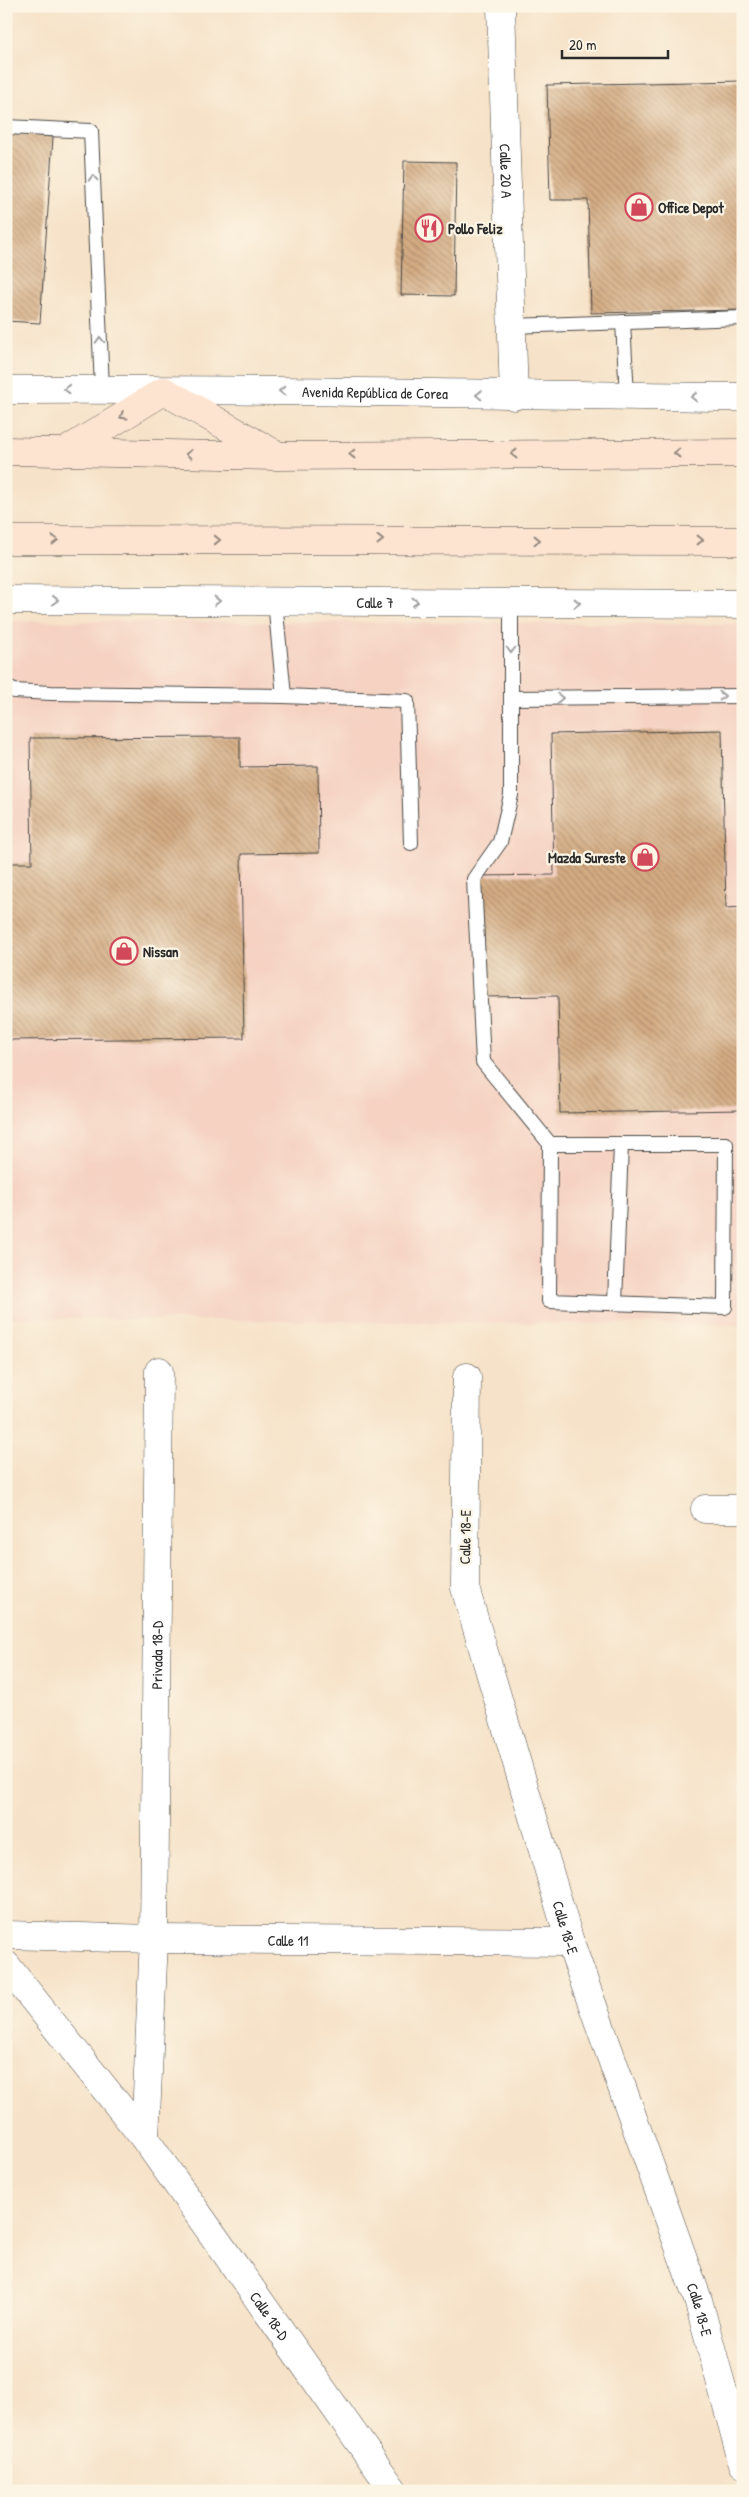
<svg xmlns="http://www.w3.org/2000/svg" width="749" height="2497" font-family="'Patrick Hand',sans-serif">
  <style>
    .built { fill: #f5d2c2 }
    .building { fill: url(#building-back-hatch) }
    .lines { fill: none; stroke-linecap: round; stroke-linejoin: round }
    .lane-casing { stroke: #494643; stroke-width: 16 }
    .street-casing { stroke: #494643; stroke-width: 29 }
    .secondary-casing { stroke: #494643; stroke-width: 29 }
    .lane { stroke: #fff; stroke-width: 14 }
    .street { stroke: #fff; stroke-width: 28 }
    .secondary { stroke: #fde4d1; stroke-width: 28 }
    .oneway { stroke: #a0a0a0 }
    .oneway2 { stroke: #94887e }
    .labels { text-anchor: middle; dominant-baseline: central; stroke-width: 4.5; stroke-linejoin: round; paint-order: stroke }
    .street-label { font-size: 15px; fill: #2b2b2b; stroke: #fcf5e5 }
    .poi-label { font-size: 15px; font-weight: bold; fill: #2b2b2b; stroke: #fcf5e5; text-anchor: start }
  </style>
  <defs>
    <pattern id="building-back-hatch" width="6" height="6" patternUnits="userSpaceOnUse" patternTransform="scale(1.25)"><rect width="6" height="6" fill="#d4ac83"/><path d="M-1 5l2 2M0 0l6 6M5-1l2 2" fill="none" stroke="#ac8c6b"/></pattern>
  </defs>
  <rect width="100%" height="100%" fill="#fcf5e5"/>
  <filter id="ink" filterUnits="userSpaceOnUse"><feTurbulence type="fractalNoise" baseFrequency=".02" numOctaves="2"/><feDisplacementMap in="SourceGraphic" scale="10" xChannelSelector="R" yChannelSelector="G"/><feConvolveMatrix kernelMatrix="1 2 1 2 8 2 1 2 1" color-interpolation-filters="sRGB"/></filter>
  <filter id="wash" filterUnits="userSpaceOnUse"><feTurbulence type="fractalNoise" baseFrequency=".0096" numOctaves="4" result="noise"/><feDisplacementMap in="SourceGraphic" scale="20" xChannelSelector="R" yChannelSelector="G"/><feGaussianBlur stdDeviation="1.12" result="paint"/><feColorMatrix in="noise" values="0 0 0 0 0 0 0 0 0 0 0 0 0 0 0 0 0 1.4 0 .05"/><feComposite in="paint" operator="in"/></filter>
  <g filter="url(#wash)">
    <rect width="100%" height="100%" fill="#f6e2c8"/>
    <!-- built -->
    <path class="built" d="M6,621L743,624V1325L6,1318Z"/>
    <g id="blocks">
      <!-- building -->
      <g class="building">
        <path d="M743,81V310L591,313L588,200H550L547,85Z"/>
        <path d="M7,133L53,137L40,323L6,321Z"/>
        <path d="M404,161L456,162L454,296L401,295Z"/>
        <path d="M722,730L726,908L743,907V1110L560,1113L558,996L483,997L480,876L554,875L551,734Z"/>
        <path d="M240,737V767L318,766L319,853L241,854L244,1038L6,1040V863H32L30,738Z"/>
      </g>
    </g>
  </g>
  <g filter="url(#ink)">
    <use href="#blocks" fill-opacity="0" stroke="#494643" stroke-width="1"/>
    <g class="lines">
      <!-- lane casing -->
      <g class="lane-casing">
        <g id="lane">
          <path d="M6,127L91,131L102,389"/>
          <path d="M623,322L627,396"/>
          <path d="M511,326L743,318"/>
          <path d="M511,602V795L500,842L474,879L483,1062L550,1144L549,1301L725,1307L726,1144H550"/>
          <path d="M6,687L14,691L51,693L284,696L275,601"/>
          <path d="M284,696L407,701L411,843"/>
          <path d="M511,698L743,696"/>
          <path d="M615,1303L621,1144"/>
        </g>
      </g>
      <!-- street casing -->
      <g class="street-casing">
        <g id="street">
          <path id="s1" d="M501,6L514,396"/>
          <path id="s2" d="M6,390C252,388 497,395 743,397"/>
          <path id="s3" d="M6,600L743,604"/>
          <path id="s4" d="M467,1377L465,1588L570,1942L698,2300L743,2464"/>
          <path d="M705,1509H743"/>
          <path id="s5" d="M6,1935L154,1939L570,1942"/>
          <path id="s6" d="M6,1965L145,2139L394,2491"/>
          <path id="s7" d="M145,2139L154,1939L159,1371"/>
        </g>
      </g>
      <!-- secondary casing -->
      <g class="secondary-casing">
        <g id="secondary">
          <path d="M6,451L277,456L743,453"/>
          <path d="M66,451L164,391L275,454"/>
          <path d="M6,540L743,541"/>
        </g>
      </g>
      <!-- lane -->
      <use href="#lane" class="lane"/>
      <!-- street -->
      <use href="#street" class="street"/>
      <!-- secondary -->
      <use href="#secondary" class="secondary"/>
    </g>
    <!-- one-way arrows -->
    <defs><path id="oneway-chevron" d="M-2-3.5L2.5 0L-2 3.5" fill="none" stroke-width="1.6" stroke-linecap="round" stroke-linejoin="round" transform="scale(1.25)"/></defs>
    <g class="oneway">
      <use href="#oneway-chevron" transform="translate(93 178) rotate(-92)"/>
      <use href="#oneway-chevron" transform="translate(100 340) rotate(-92)"/>
      <use href="#oneway-chevron" transform="translate(67 389) rotate(180)"/>
      <use href="#oneway-chevron" transform="translate(282 391) rotate(-180)"/>
      <use href="#oneway-chevron" transform="translate(479 395) rotate(-179)"/>
      <use href="#oneway-chevron" transform="translate(694 397) rotate(-180)"/>
      <use href="#oneway-chevron" transform="translate(55 600)"/>
      <use href="#oneway-chevron" transform="translate(217 601)"/>
      <use href="#oneway-chevron" transform="translate(415 602)"/>
      <use href="#oneway-chevron" transform="translate(577 603)"/>
      <use href="#oneway-chevron" transform="translate(511 650) rotate(90)"/>
      <use href="#oneway-chevron" transform="translate(722 696) rotate(-1)"/>
      <use href="#oneway-chevron" transform="translate(560 698) rotate(-1)"/>
    </g>
    <g class="oneway2">
      <use href="#oneway-chevron" transform="translate(123 416) rotate(148)"/>
      <use href="#oneway-chevron" transform="translate(677 453) rotate(180)"/>
      <use href="#oneway-chevron" transform="translate(189 454) rotate(-179)"/>
      <use href="#oneway-chevron" transform="translate(352 454) rotate(180)"/>
      <use href="#oneway-chevron" transform="translate(514 454) rotate(180)"/>
      <use href="#oneway-chevron" transform="translate(55 540)"/>
      <use href="#oneway-chevron" transform="translate(217 540)"/>
      <use href="#oneway-chevron" transform="translate(380 540)"/>
      <use href="#oneway-chevron" transform="translate(537 540)"/>
      <use href="#oneway-chevron" transform="translate(700 540)"/>
    </g>
  </g>
  <!-- icons -->
  <defs>
    <g id="shop-ring" transform="scale(1.4375)"><circle r="9.5" fill="#fcf5e5" stroke="#d1495b" stroke-width="1.5"/><path d="M-5-2.5h2.3a2.7 3.5 0 0 1 5.4 0H5L5.5 6h-11ZM-1.5-2.5h3a1.5 2.3 0 0 0-3 0Z" fill="#d1495b"/></g>
    <g id="restaurant-ring" transform="scale(1.4375)"><circle r="9.5" fill="#fcf5e5" stroke="#d1495b" stroke-width="1.5"/><path d="M-5-6h1v4h1v-4h1v4h1v-4h1v5L-1.5 .5V6h-2V.5L-5-1ZM5-6V6H3V1.5H1.5Q1.5-4 5-6Z" fill="#d1495b"/></g>
  </defs>
  <g fill-rule="evenodd">
    <use href="#shop-ring" x="639" y="207"/>
    <use href="#restaurant-ring" x="429" y="228"/>
    <use href="#shop-ring" x="645" y="857"/>
    <use href="#shop-ring" x="124" y="951"/>
  </g>
  <g class="labels">
    <!-- street labels -->
    <g class="street-label">
      <text stroke="none"><textPath href="#s1" startOffset="165">Calle 20 A</textPath></text>
      <text stroke="none"><textPath href="#s2" startOffset="369">Avenida República de Corea</textPath></text>
      <text stroke="none"><textPath href="#s3" startOffset="369">Calle 7</textPath></text>
      <text transform="translate(465 1537) rotate(-89)">Calle 18-E</text>
      <text stroke="none"><textPath href="#s7" startOffset="484">Privada 18-D</textPath></text>
      <text stroke="none"><textPath href="#s4" startOffset="565">Calle 18-E</textPath></text>
      <text stroke="none"><textPath href="#s5" startOffset="282">Calle 11</textPath></text>
      <text stroke="none"><textPath href="#s4" startOffset="970">Calle 18-E</textPath></text>
      <text stroke="none"><textPath href="#s6" startOffset="439">Calle 18-D</textPath></text>
    </g>
    <!-- poi labels -->
    <g class="poi-label">
      <text x="658" y="207">Office Depot</text>
      <text x="448" y="228">Pollo Feliz</text>
      <text x="626" y="857" text-anchor="end">Mazda Sureste</text>
      <text x="143" y="951">Nissan</text>
    </g>
  </g>
  <!-- margin -->
  <rect width="749" height="2497" fill="none" stroke="#fcf5e5" stroke-width="25"/>
  <!-- scale -->
  <path d="M562 50v8h106v-8" fill="none" stroke="#2b2b2b" stroke-width="2.5"/>
  <text x="569" y="50" font-size="15" fill="#2b2b2b" stroke="#fcf5e5" stroke-width="4" paint-order="stroke">20 m</text>
</svg>
